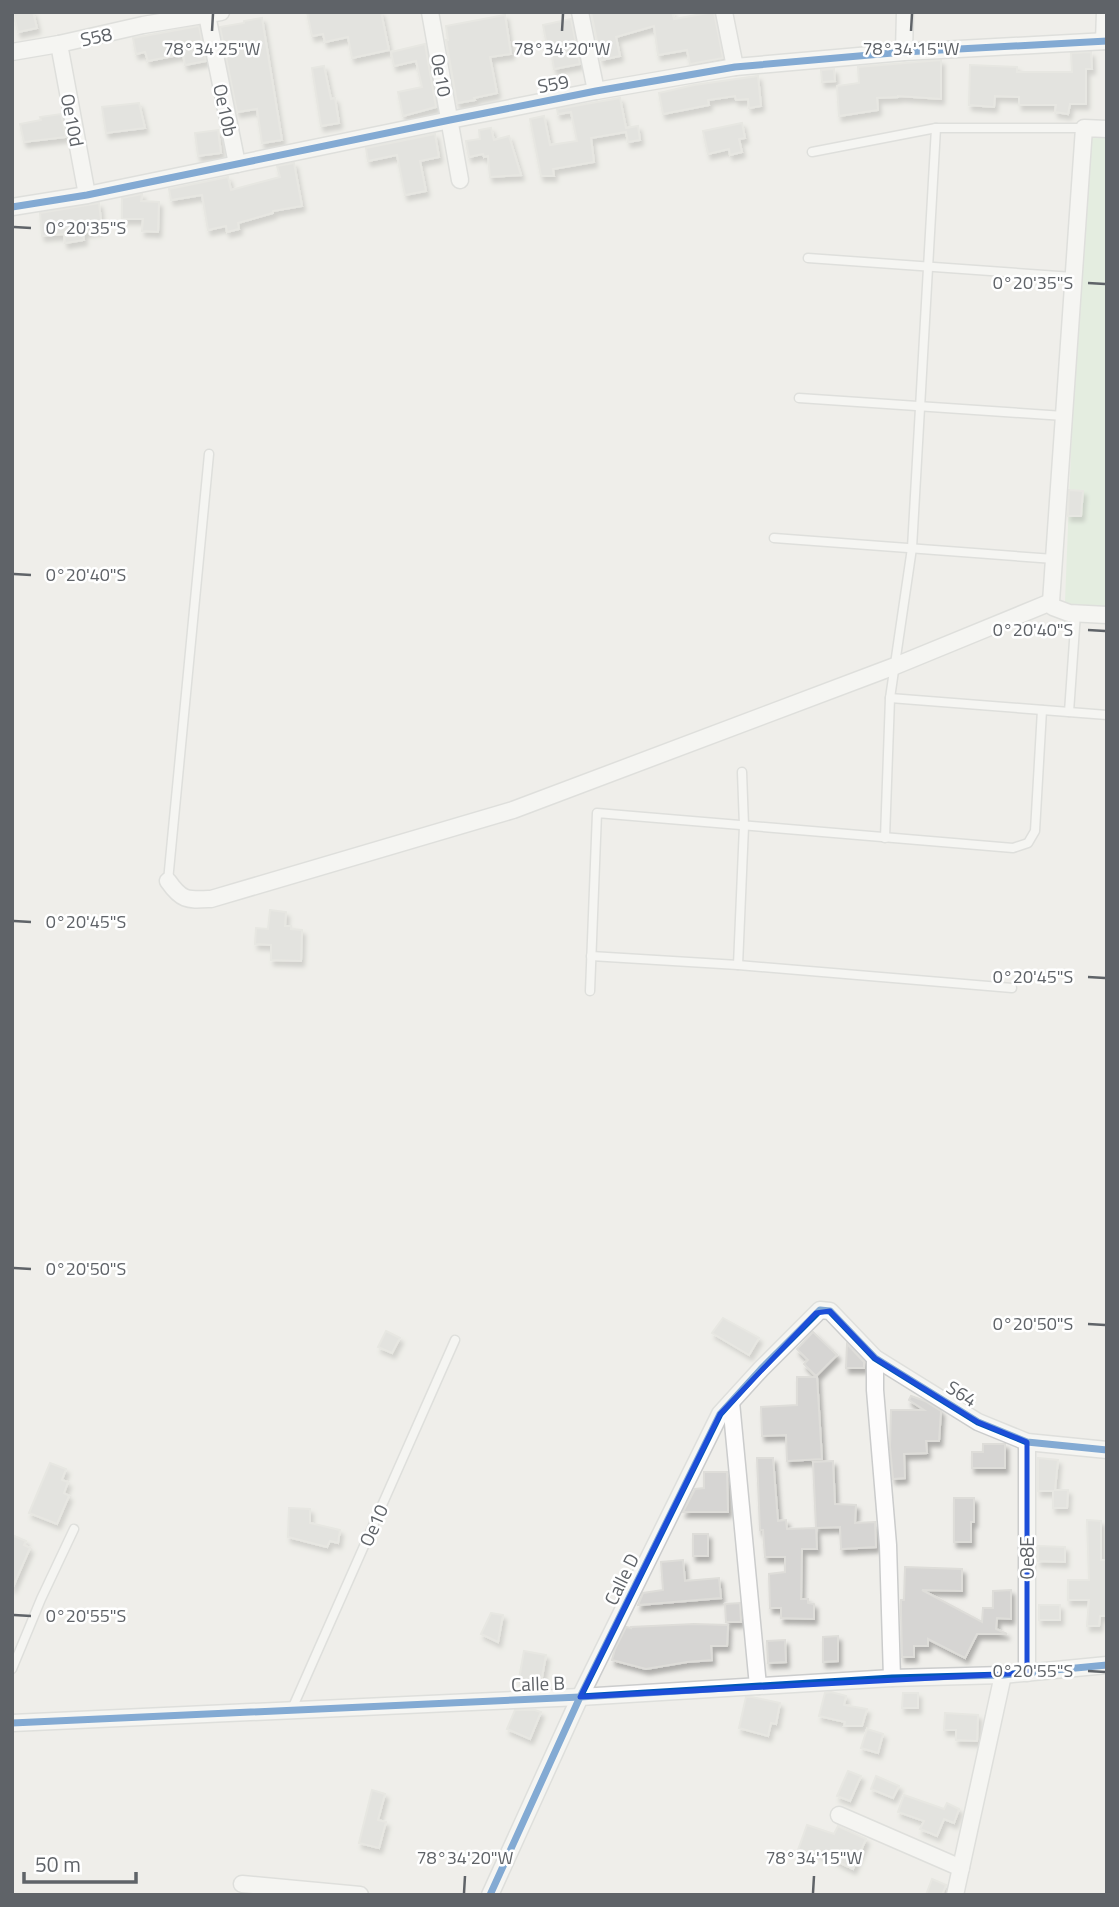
<svg xmlns="http://www.w3.org/2000/svg" width="1119" height="1907" font-family="'Titillium Web',sans-serif">
  <style>
    .green { fill: #d8ebd6 }
    .building { fill: #d6d5d3; stroke: #deddd9; stroke-width: 2; filter: url(#shadow) }
    .lines { fill: none; stroke-linecap: round; stroke-linejoin: round }
    .lane-casing { stroke: #cbcccc; stroke-width: 11 }
    .street-casing { stroke: #cbcccc; stroke-width: 19 }
    .lane { stroke: #fdfcfc; stroke-width: 8 }
    .street { stroke: #fdfcfc; stroke-width: 16 }
    .cycleway-casing { stroke: #fff; stroke-width: 11 }
    .cycleway { stroke: #0057b8; stroke-width: 7 }
    .marked { fill: none; stroke: #1d4ed8; stroke-width: 5; stroke-linejoin: round }
    .ticks { fill: none; stroke: #5f6368; stroke-width: 2.5 }
    .labels { text-anchor: middle; dominant-baseline: central; stroke-width: 5; stroke-linejoin: round; paint-order: stroke }
    .street-label { font-size: 19px; fill: #5f6368; stroke: #fff }
    .ticks-label { font-size: 18px; text-anchor: middle; fill: #5f6368; stroke: #fff; stroke-width: 5; stroke-linejoin: round; paint-order: stroke }
  </style>
  <defs>
    <filter id="shadow"><feDropShadow dx="3" dy="5" stdDeviation="2" flood-color="#0004"/></filter>
  </defs>
  <rect width="100%" height="100%" fill="#efeeea"/>
  <!-- green -->
  <path class="green" d="M1107,127V612L1064,626L1084,128Z"/>
  <!-- building -->
  <g class="building">
    <path d="M13,12H33L37,28L18,32Z"/>
    <path d="M307,12H381L389,50L352,58L348,37L325,42L323,34L312,36Z"/>
    <path d="M591,12H672L674,19L714,12L723,58L690,64L687,50L658,55L654,26L616,37L620,56L601,60Z"/>
    <path d="M505,15L511,54L490,57L497,93L474,98L475,100L457,103L446,40H448L446,26Z"/>
    <path d="M262,18L282,140L262,143L257,109L237,112L220,27L244,23V21Z"/>
    <path d="M571,19L580,64L554,69L550,45L547,46L543,25Z"/>
    <path d="M199,26L206,61L185,65L183,54L148,61L145,52L136,54L133,38Z"/>
    <path d="M425,44L436,107L403,116L398,92L422,87L416,61L394,66L391,52Z"/>
    <path d="M1091,52L1092,69H1086V104H1070L1068,114L1055,112L1056,105H1019V97L995,96L994,107L969,105L970,65L1017,67V72H1072L1071,53Z"/>
    <path d="M941,60V99L898,96V97L877,98L878,110L839,116L837,86L859,83L858,67Z"/>
    <path d="M324,66L331,99L335,98L339,123L321,126L312,68Z"/>
    <path d="M834,69L835,81L822,82L821,70Z"/>
    <path d="M758,76L761,106L749,108L748,99L736,100L735,96L708,100L709,105L663,114L659,93L694,85Z"/>
    <path d="M620,98L626,128L638,126L640,140L628,142L626,132L591,138L594,162L553,169L554,176H541L530,119L544,116L550,145L577,141L571,112L558,114L557,109Z"/>
    <path d="M139,103L145,128L106,133L102,107Z"/>
    <path d="M61,114L66,137L24,142L20,124L41,120L40,117Z"/>
    <path d="M742,123L745,138L739,139L742,152L730,155L729,149L708,154L703,131Z"/>
    <path d="M491,128L494,140L509,136L521,175L490,177L488,156L484,157L483,154L469,157L466,141L480,139L479,130Z"/>
    <path d="M218,130L221,153L198,156L195,133Z"/>
    <path d="M435,134L439,157L420,161L426,191L405,195L397,155L368,161L366,148Z"/>
    <path d="M294,163L302,206L273,211V213L238,223L239,229L227,232L226,226L208,230L202,195L171,200L169,189L228,177L231,190L280,177L277,166Z"/>
    <path d="M142,194L141,201L159,202L158,232L142,231L143,219H122V198Z"/>
    <path d="M99,203L102,229L83,232L84,240L65,243L64,234L42,236L40,213Z"/>
    <path d="M1069,490L1083,491L1081,516H1068Z"/>
    <path d="M270,910L286,912L285,926H291V929L302,930L301,961L271,960V945L255,944L256,928L268,929Z"/>
    <path d="M723,1318L759,1338L749,1355L712,1333Z"/>
    <path d="M386,1331L400,1338L392,1353L378,1347Z"/>
    <path d="M813,1332L837,1355L816,1376L804,1364L808,1360L797,1349Z"/>
    <path d="M847,1344L864,1362V1368H846Z"/>
    <path d="M797,1377H817L822,1459L787,1461L786,1435L762,1436L761,1407L797,1405Z"/>
    <path d="M911,1396L925,1401L941,1411L939,1441H926L927,1453L904,1454L905,1478L893,1479L890,1447L891,1410H924L909,1400Z"/>
    <path d="M983,1444H1005V1468H972V1452H983Z"/>
    <path d="M757,1458H773L778,1521L786,1520L787,1529L816,1528L817,1549H802L801,1599H808V1603L814,1604V1619L781,1618V1608H770L769,1574L785,1572V1557H765L763,1530H760Z"/>
    <path d="M1038,1458L1058,1460L1055,1490H1068L1067,1508H1053V1491H1038Z"/>
    <path d="M833,1461L835,1504L856,1505L855,1523L875,1522L876,1547L841,1549L840,1527L816,1528L813,1462Z"/>
    <path d="M50,1463L66,1469L62,1480L68,1482L64,1493L69,1496L57,1524L29,1513Z"/>
    <path d="M704,1472H727L728,1512H683L695,1489L704,1488Z"/>
    <path d="M954,1498H974V1522H971V1542H954Z"/>
    <path d="M289,1508L310,1509V1523L340,1530L338,1543L330,1541L327,1547L288,1537Z"/>
    <path d="M1087,1520L1101,1521V1560H1107V1616H1100L1099,1626H1087L1089,1600H1068V1580H1089Z"/>
    <rect x="693" y="1534" width="15" height="22"/>
    <path d="M12,1535L26,1541L24,1545L30,1548L12,1589Z"/>
    <path d="M1038,1546L1065,1547V1562L1038,1561Z"/>
    <path d="M683,1560L685,1581L719,1578L721,1598L638,1605L643,1593L663,1590L661,1562Z"/>
    <path d="M905,1567L962,1569V1591L922,1590L982,1622L983,1608H993V1591L1011,1590V1619L997,1618L996,1629L1007,1634H977L965,1658L928,1639V1646H914V1657H902L901,1612V1600H904Z"/>
    <path d="M740,1603L741,1622H726L725,1604Z"/>
    <rect x="1039" y="1605" width="21" height="15"/>
    <path d="M491,1613L503,1615L498,1642L481,1634Z"/>
    <path d="M694,1624L728,1625L727,1646H711L712,1660L687,1662L646,1669L612,1660L615,1649L626,1627L631,1628V1627Z"/>
    <path d="M838,1636V1661L823,1662V1637Z"/>
    <path d="M785,1640L786,1662L768,1663L767,1641Z"/>
    <path d="M524,1651L546,1655L541,1683L519,1679Z"/>
    <path d="M831,1692L846,1696L844,1705L867,1709L862,1726H844L845,1722L819,1716L825,1693Z"/>
    <path d="M903,1693H918V1708H902Z"/>
    <path d="M746,1697H752L780,1703L776,1724L771,1723L768,1736L739,1728Z"/>
    <path d="M515,1710H535L541,1712L530,1739L507,1729Z"/>
    <path d="M945,1713L978,1715L977,1741L956,1740V1730H944Z"/>
    <path d="M867,1729L883,1734L878,1753L861,1748Z"/>
    <path d="M848,1771L861,1776L850,1801L837,1796Z"/>
    <path d="M876,1776L899,1786L893,1798L871,1789Z"/>
    <path d="M372,1790L385,1794L378,1820L386,1822L379,1848L359,1843Z"/>
    <path d="M904,1795L944,1809L947,1803L959,1809L954,1823L944,1819L937,1836L920,1829L924,1821L898,1812Z"/>
    <path d="M807,1825L834,1834L838,1826L866,1839L853,1869L840,1863L841,1862L813,1851L811,1854L798,1850Z"/>
    <path d="M932,1879L946,1885L942,1895H926Z"/>
  </g>
  <g class="lines">
    <!-- lane casing -->
    <g class="lane-casing">
      <g id="lane">
        <path d="M812,152L936,128H1084"/>
        <path d="M808,258L1073,277"/>
        <path d="M799,398L1064,416"/>
        <path d="M774,538L1054,559"/>
        <path d="M890,698L1107,715"/>
        <path d="M1069,712L1076,613"/>
        <path d="M885,838L890,698L912,548L936,128"/>
        <path d="M168,881L209,454"/>
        <path d="M591,956L738,965L1012,988"/>
        <path d="M738,965L744,826L742,772"/>
        <path d="M590,991L597,813L1013,848L1028,843L1035,831L1042,710"/>
        <path d="M12,1669L41,1599L74,1529"/>
        <path d="M292,1709L455,1340"/>
      </g>
    </g>
    <!-- street casing -->
    <g class="street-casing">
      <g id="street">
        <path d="M430,12L460,180"/>
        <path d="M580,12L596,91"/>
        <path d="M724,12L735,67"/>
        <path d="M207,15L237,164"/>
        <path d="M1104,41L1105,12"/>
        <path d="M59,44L87,195"/>
        <path d="M12,52L59,44L143,25L221,12"/>
        <path d="M904,52L905,12"/>
        <path d="M1107,129L1084,128L1051,602L1053,607L1069,613L1107,615"/>
        <path d="M12,207L87,195L450,120L596,91L735,67L904,52L1107,41"/>
        <path d="M168,881C182,901 187,900 211,899L513,810L895,666L1051,602"/>
        <path d="M875,1358V1390L888,1545L892,1678"/>
        <path d="M731,1402L758,1686"/>
        <path d="M1027,1442V1673"/>
        <path d="M12,1723L580,1697L892,1678L1003,1675L1107,1665"/>
        <path d="M839,1815L961,1868"/>
        <path d="M242,1884L360,1895"/>
        <path d="M490,1895L580,1697L720,1414L761,1369L820,1310L830,1311L875,1358L978,1422L1027,1442L1107,1450"/>
        <path d="M955,1895L1003,1675"/>
      </g>
    </g>
    <!-- lane -->
    <use href="#lane" class="lane"/>
    <!-- street -->
    <use href="#street" class="street"/>
    <!-- cycleway casing -->
    <g class="cycleway-casing">
      <g id="cycleway">
        <path d="M12,207L87,195L450,120L596,91L735,67L904,52L1107,41"/>
        <path d="M12,1723L580,1697L892,1678L1003,1675L1107,1665"/>
        <path d="M490,1895L580,1697L720,1414L761,1369L820,1310L830,1311L875,1358L978,1422L1027,1442L1107,1450"/>
      </g>
    </g>
    <!-- cycleway -->
    <use href="#cycleway" class="cycleway"/>
  </g>
  <!-- marked area -->
  <path d="M0 0H1119V1907H0ZM830,1311L875,1358L978,1422L1027,1442V1673L580,1697L720,1414L816,1313Z" fill="#efeeea" fill-opacity=".55" fill-rule="evenodd"/>
  <path class="marked" d="M830,1311L875,1358L978,1422L1027,1442V1673L580,1697L720,1414L816,1313Z"/>
  <!-- ticks -->
  <path class="ticks" d="M212,31L213,14M562,31L563,14M911,31L912,14M14,227L31,228M1088,283L1105,284M14,574L31,575M1088,630L1105,631M14,921L31,922M1088,977L1105,978M14,1268L31,1269M1088,1324L1105,1325M14,1615L31,1616M1088,1671L1105,1672M464,1893L465,1876M813,1893L814,1876"/>
  <g class="labels">
    <!-- street labels -->
    <g class="street-label">
      <text transform="translate(96 36) rotate(-13)">S58</text>
      <text transform="translate(442 75) rotate(80)">Oe10</text>
      <text transform="translate(553 83) rotate(-11)">S59</text>
      <text transform="translate(226 110) rotate(78)">Oe10b</text>
      <text transform="translate(73 120) rotate(79)">Oe10d</text>
      <text transform="translate(962 1393) rotate(32)">S64</text>
      <text transform="translate(373 1525) rotate(-66)">Oe10</text>
      <text transform="translate(1026 1558) rotate(-90)">Oe8E</text>
      <text transform="translate(621 1579) rotate(-64)">Calle D</text>
      <text transform="translate(538 1683) rotate(-2)">Calle B</text>
    </g>
  </g>
  <g class="ticks-label">
    <text x="212" y="55">78°34'25"W</text>
    <text x="562" y="55">78°34'20"W</text>
    <text x="911" y="55">78°34'15"W</text>
    <text x="86" y="234">0°20'35"S</text>
    <text x="1033" y="289">0°20'35"S</text>
    <text x="86" y="581">0°20'40"S</text>
    <text x="1033" y="636">0°20'40"S</text>
    <text x="86" y="928">0°20'45"S</text>
    <text x="1033" y="983">0°20'45"S</text>
    <text x="86" y="1275">0°20'50"S</text>
    <text x="1033" y="1330">0°20'50"S</text>
    <text x="86" y="1622">0°20'55"S</text>
    <text x="1033" y="1677">0°20'55"S</text>
    <text x="465" y="1864">78°34'20"W</text>
    <text x="814" y="1864">78°34'15"W</text>
  </g>
  <!-- border -->
  <rect width="1119" height="1907" fill="none" stroke="#5f6368" stroke-width="28"/>
  <!-- scale -->
  <path d="M24 1872v10h112v-10" fill="none" stroke="#5f6368" stroke-width="3.5"/>
  <text x="35" y="1872" font-size="21" fill="#5f6368" stroke="#ffffff" stroke-width="5" paint-order="stroke">50 m</text>
</svg>
